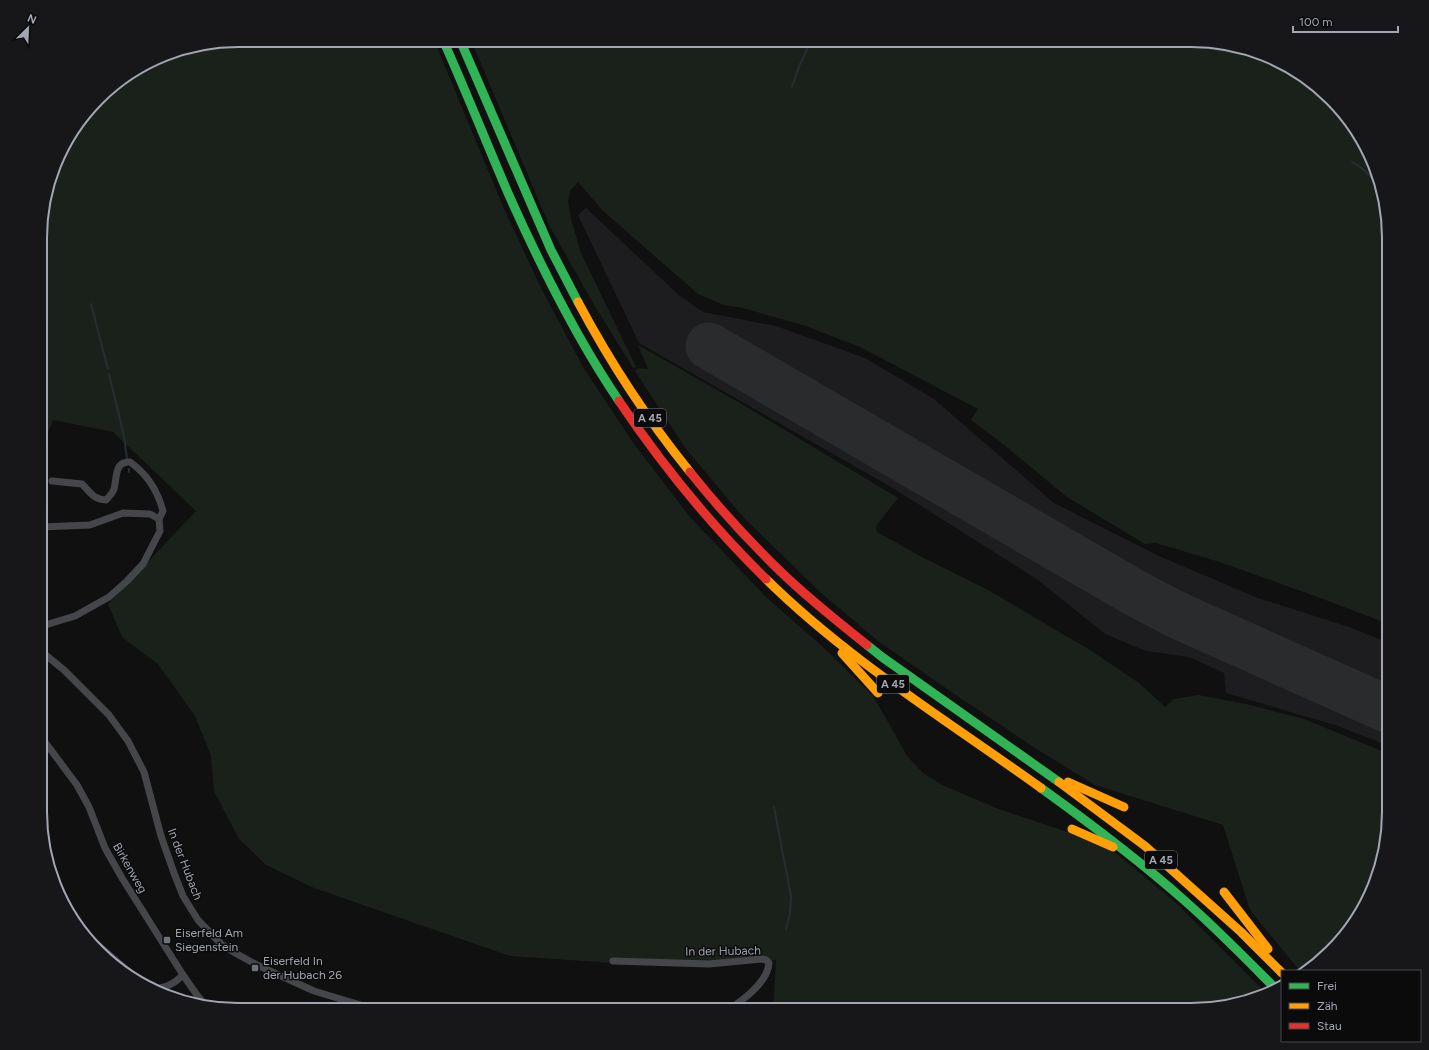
<svg xmlns="http://www.w3.org/2000/svg" width="1429" height="1050" font-family="Figtree,sans-serif">
  <style>
    .built { fill: #1d1d1f }
    .green { fill: #1a211b }
    .lines { fill: none; stroke-linecap: round; stroke-linejoin: round }
    .stream { stroke: #262d33; stroke-width: 2 }
    .runway { stroke: #2a2b2d; stroke-width: 47 }
    .street { stroke: #454649; stroke-width: 7 }
    .fast { stroke: #30b455; stroke-width: 9 }
    .slow { stroke: #ff9f0a; stroke-width: 9 }
    .jam { stroke: #e5322d; stroke-width: 9 }
    .poi-dot { fill: #6e727a; stroke: #0b0b0c; stroke-width: 1.5 }
    .labels { text-anchor: middle; dominant-baseline: central; stroke-width: 3; stroke-linejoin: round; paint-order: stroke }
    .shield { fill: #0b0b0c; stroke: #747880; stroke-width: 1 }
    .shield-label { font-size: 11px; font-weight: bold; fill: #a1a6b2 }
    .street-label { font-size: 12px; fill: #a1a6b2; stroke: #0b0b0c }
    .poi-label { font-size: 12px; fill: #a1a6b2; stroke: #0b0b0c; text-anchor: start }
    .rim { fill: none; stroke: #a1a6b2; stroke-width: 2 }
  </style>
  <rect width="100%" height="100%" fill="#101011"/>
  <!-- built -->
  <path class="built" d="M586,208L680,296L703,312L776,326L865,358L934,399L1054,503L1159,556L1258,598L1349,627L1389,643V746L1338,726L1226,693L1224,673L1189,657L1146,651L1105,634L1038,580L896,490L639,343L578,215Z"/>
  <!-- green -->
  <g class="green">
    <path d="M238,40H434L504,209L542,290L583,367L634,444L690,517L766,597L822,646L873,696L891,727L907,756L923,773L942,785L996,808L1106,845L1174,901L1267,994L1242,1003L1191,1010H773L776,960L644,965L510,956L314,888L266,865L239,839L214,791L211,756L195,716L158,664L122,637L108,604L196,511L113,432L53,420L42,448V213L61,150L107,89L163,55Z"/>
    <path d="M471,40H1204L1255,51L1312,81L1340,108L1368,150L1389,225V624L1323,599L1223,563L1156,543L1145,544L1067,497L1003,444L971,420L978,409L860,347L806,326L743,308L724,305L698,294L602,210L578,182L570,191L568,201L571,219L581,253L636,367L633,368L593,303L549,225Z"/>
    <path d="M638,345L740,403L898,498L876,526L877,532L920,556L988,590L1090,650L1139,683L1165,707L1174,699L1198,695L1246,704L1304,719L1389,754V825L1378,876L1348,933L1321,961L1306,971H1300L1250,910L1223,825L1095,785L1035,748L950,691L878,641L820,592L744,518L686,449L635,371L638,368L648,369Z"/>
  </g>
  <g class="lines">
    <!-- stream -->
    <g class="stream">
      <path d="M792,87L800,64L807,50L806,40"/>
      <path d="M1352,162C1363,167 1371,176 1378,186"/>
      <path d="M91,304L108,369"/>
      <path d="M109,374L124,436L127,459"/>
      <path d="M129,469V472"/>
      <path d="M774,807L791,896L790,913L786,929"/>
    </g>
    <!-- runway -->
    <path class="runway" d="M709,346L1135,593L1177,615L1389,710"/>
    <!-- street -->
    <g class="street">
      <path d="M42,527L90,525L123,513L150,514L159,519"/>
      <path d="M42,626L75,616L109,597L127,581L143,564L160,531L159,519L163,511C158,492 147,474 130,462C114,461 117,479 114,489C112,494 109,497 106,500C93,499 90,492 82,484L52,481"/>
      <path d="M42,652L64,670L109,715L128,741L144,772L161,836L174,873L183,896L198,920L221,944L237,954L257,965L314,991L377,1010"/>
      <path d="M42,738L77,785L89,807L105,848L122,878L183,975L197,995L206,1006"/>
      <path d="M93,941L137,979"/>
      <path d="M613,961L709,964L762,959L766,960L769,963C768,982 742,1001 728,1010"/>
      <path d="M155,989C167,987 174,984 183,975"/>
    </g>
    <!-- fast -->
    <g class="fast">
      <path d="M443,40C466,91 486,142 508,193C540,265 575,336 619,401"/>
      <path d="M460,40L551,250L578,302"/>
      <path d="M867,645L882,657L1059,782"/>
      <path d="M1041,788C1091,824 1139,860 1185,901C1217,929 1247,960 1277,990"/>
    </g>
    <!-- slow -->
    <g class="slow">
      <path d="M578,302C610,362 647,419 690,472"/>
      <path d="M766,579C848,660 948,721 1041,788"/>
      <path d="M842,653L878,693"/>
      <path d="M1059,782L1145,846L1241,932L1282,973"/>
      <path d="M1068,782L1124,807"/>
      <path d="M1072,829L1113,847"/>
      <path d="M1224,892L1268,949"/>
    </g>
    <!-- jam -->
    <g class="jam">
      <path d="M619,401C662,465 711,525 766,579"/>
      <path d="M690,472C718,507 748,540 781,572C808,598 838,622 867,645"/>
    </g>
  </g>
  <!-- markers -->
  <g class="poi-dot">
    <rect x="163" y="936" width="8" height="8" rx="2"/>
    <rect x="251" y="964" width="8" height="8" rx="2"/>
  </g>
  <g class="labels">
    <!-- shield labels -->
    <g class="shield">
      <rect x="634" y="409" width="32" height="18" rx="3"/>
      <rect x="877" y="675" width="32" height="18" rx="3"/>
      <rect x="1145" y="851" width="32" height="18" rx="3"/>
    </g>
    <g class="shield-label">
      <text x="650" y="418">A 45</text>
      <text x="893" y="684">A 45</text>
      <text x="1161" y="860">A 45</text>
    </g>
    <!-- street labels -->
    <g class="street-label">
      <text transform="translate(185 864) rotate(69)">In der Hubach</text>
      <text transform="translate(130 868) rotate(60)">Birkenweg</text>
      <text transform="translate(723 951) rotate(-1)">In der Hubach</text>
    </g>
    <!-- poi labels -->
    <g class="poi-label">
      <text x="175" y="933">Eiserfeld Am<tspan x="175" dy="14">Siegenstein</tspan></text>
      <text x="263" y="961">Eiserfeld In<tspan x="263" dy="14">der Hubach 26</tspan></text>
    </g>
  </g>
  <!-- crop -->
  <path d="M0 0H1429V1050H0ZM238 47H1191A191 191 0 0 1 1382 238V812A191 191 0 0 1 1191 1003H238A191 191 0 0 1 47 812V238A191 191 0 0 1 238 47Z" fill="#171719" fill-rule="evenodd"/>
  <path class="rim" d="M238 47H1191A191 191 0 0 1 1382 238V812A191 191 0 0 1 1191 1003H238A191 191 0 0 1 47 812V238A191 191 0 0 1 238 47Z"/>
  <!-- legend -->
  <rect x="1281" y="970" width="140" height="72" fill="#0b0b0c" stroke="#47494e"/>
  <rect x="1289" y="983" width="20" height="6" fill="#30b455" stroke="#47494e"/>
  <text x="1317" y="990" font-size="12" fill="#a1a6b2">Frei</text>
  <rect x="1289" y="1003" width="20" height="6" fill="#ff9f0a" stroke="#47494e"/>
  <text x="1317" y="1010" font-size="12" fill="#a1a6b2">Zäh</text>
  <rect x="1289" y="1023" width="20" height="6" fill="#e5322d" stroke="#47494e"/>
  <text x="1317" y="1030" font-size="12" fill="#a1a6b2">Stau</text>
  <!-- north arrow -->
  <g transform="translate(28 28) rotate(24)" stroke="#0b0b0c" stroke-width="3" paint-order="stroke">
  <path d="M0-3L7 15L0 10L-7 15Z" fill="#a1a6b2"/>
  <text y="-6" font-size="11" font-weight="bold" text-anchor="middle" fill="#a1a6b2">N</text>
  </g>
  <!-- scale -->
  <path d="M1293 26v6h105v-6" fill="none" stroke="#a1a6b2" stroke-width="2"/>
  <text x="1299" y="26" font-size="12" fill="#a1a6b2" stroke="#0b0b0c" stroke-width="3" paint-order="stroke">100 m</text>
</svg>
